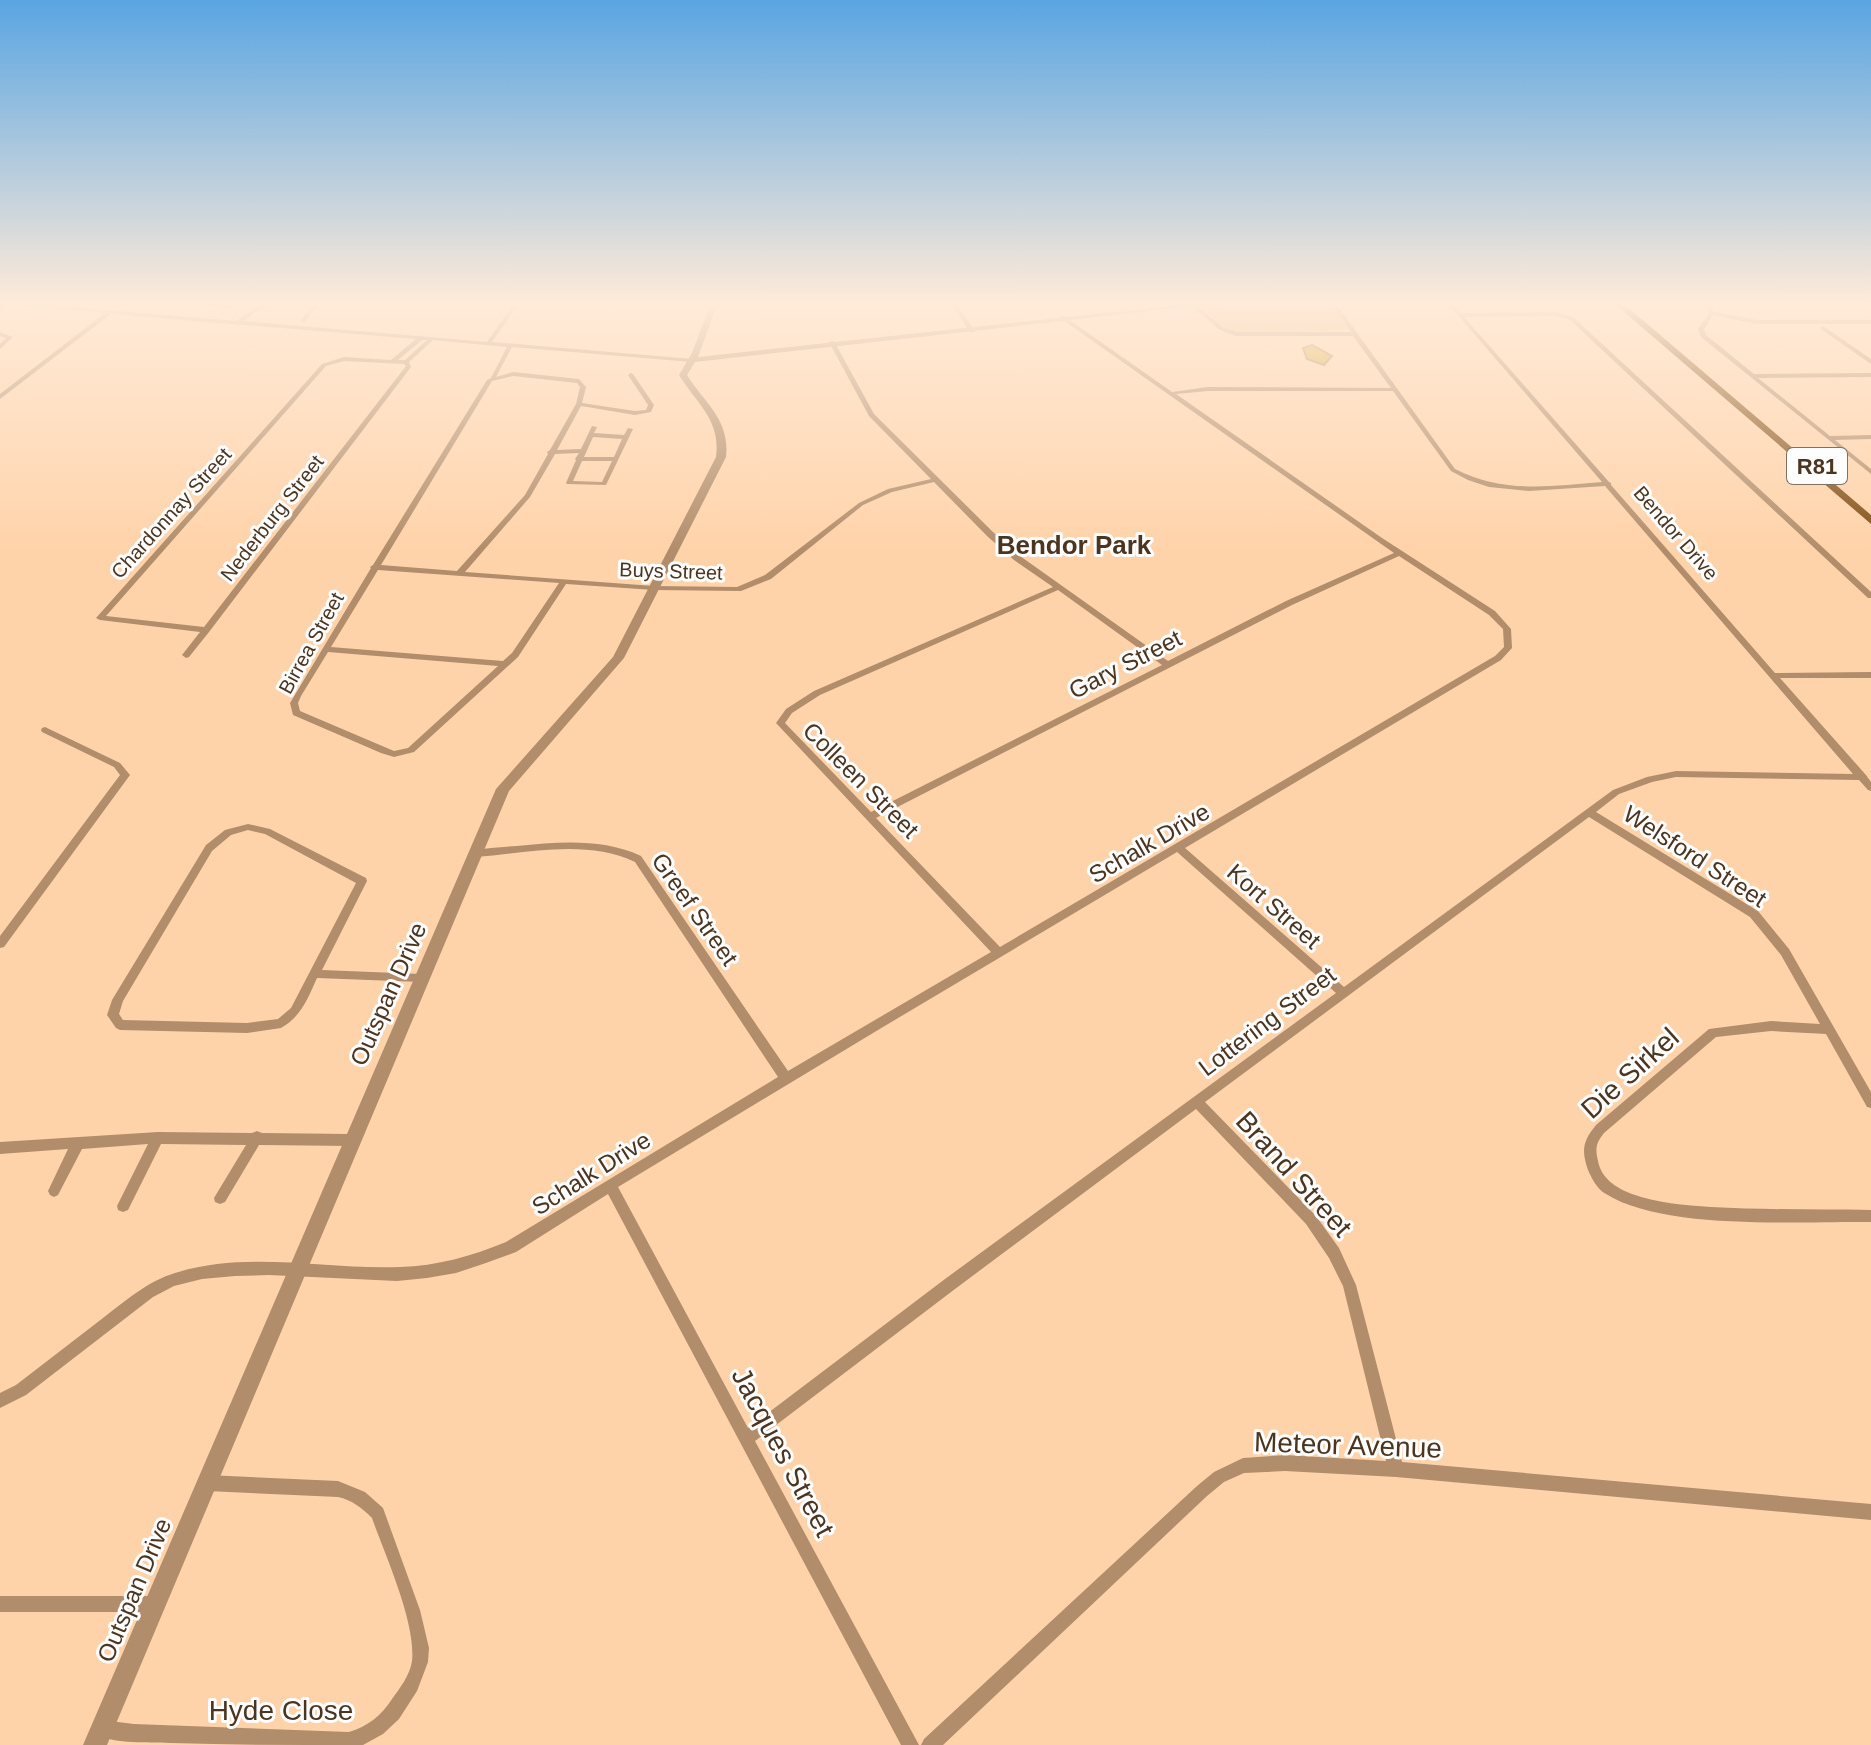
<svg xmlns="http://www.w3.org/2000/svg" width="1871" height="1745" font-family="Arial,sans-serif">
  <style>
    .green { fill: #edb279 }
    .building { fill: #d7a324; stroke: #a08141; stroke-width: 2 }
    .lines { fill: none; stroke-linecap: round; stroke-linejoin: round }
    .minor { fill: #b18d6b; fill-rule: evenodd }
    .tertiary { fill: #b18d6b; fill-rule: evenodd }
    .primary { fill: #804d11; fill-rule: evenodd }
    .labels { text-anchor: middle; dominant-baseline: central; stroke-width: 6; stroke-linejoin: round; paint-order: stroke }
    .far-street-label { font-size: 20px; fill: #4b3520; stroke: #fdfdfd }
    .shield { fill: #fdfdfd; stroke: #807162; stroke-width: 2 }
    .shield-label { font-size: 22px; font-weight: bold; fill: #4b3520 }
    .street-label { font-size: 24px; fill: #4b3520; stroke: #fdfdfd }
    .far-district-label { font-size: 26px; font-weight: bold; fill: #4b3520; stroke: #fdfdfd }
    .near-street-label { font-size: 28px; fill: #4b3520; stroke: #fdfdfd }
  </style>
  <rect width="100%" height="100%" fill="#ffd3aa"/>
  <!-- green -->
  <path class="green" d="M1220,305H1332L1349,330L1241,334L1227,330L1205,310Z"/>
  <!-- building -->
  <path class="building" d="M1312,345L1332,356L1324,365L1307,359L1303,348Z"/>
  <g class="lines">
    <!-- minor -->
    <g class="minor">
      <path d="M0,305H5L0,309Z"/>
      <path d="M21,305H46L236,321L260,305H266L243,321L487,342L513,305H518L492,342L693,359V361L691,362L512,347L496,377L513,372L579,379L586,387L582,403L635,411L646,410L648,405L628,375L631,373L633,374L654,405L651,412L635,415L581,406L557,450L581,449L592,426L597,427L594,433L624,435L628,428L633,429L606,485L567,484L566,483L576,460L575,459L579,453L555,454L530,497L465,572L654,586L737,587L765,575L859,503L888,489L931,479L869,416L829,342L834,341L874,414L993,532L1020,556L1168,661L1286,601L1394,553L1060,318V316H1064L1172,392L1208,387L1391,388L1353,336H1236L1220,330L1191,306L1196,305L1224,328L1237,332H1351L1332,305H1337L1455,469C1504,494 1549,486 1602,482L1449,305H1454L1461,313L1557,312L1574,318L1871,592V598H1868L1570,320L1557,316L1464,317L1609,482L1611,483V485L1775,673L1871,672V678H1780L1866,775L1871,782V791L1868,790L1859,780L1676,777L1652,782L1619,794L1596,812L1758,911L1789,949L1871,1092V1108L1867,1107L1826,1034L1771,1031L1716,1037L1604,1133C1596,1143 1595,1148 1598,1161C1601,1178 1616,1188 1632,1194C1656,1203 1685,1205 1711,1207C1764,1210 1818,1209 1871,1210V1222C1800,1221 1665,1231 1606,1194C1597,1189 1592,1179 1588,1170C1581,1150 1583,1141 1596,1125L1709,1029L1771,1021L1820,1024L1781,955L1750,917L1589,817L1205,1102L1316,1216L1339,1248L1356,1285L1402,1462L1871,1504V1520L1396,1477L1285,1471L1244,1473L1224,1482L1207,1496L943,1745H921L924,1739L1197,1486L1214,1472L1243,1458L1285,1455L1386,1461L1343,1286L1329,1258L1306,1224L1196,1109L955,1289L755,1441L919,1745H901L608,1194L516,1252L483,1264L456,1273L427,1278L397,1281L269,1275L235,1276L202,1279L174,1286L153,1297L26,1395L0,1408V1393L16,1385C45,1363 74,1340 103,1318C125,1301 148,1281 175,1273C249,1250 325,1270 400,1267C437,1266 472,1256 506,1242L778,1077L635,862C587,839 527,853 476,857L471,853L473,850C487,848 502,847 517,846C559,842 602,838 641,856L788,1071L991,952L776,723L786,709L814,691L1053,587L1014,560L987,536L934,482L892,492L863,505L771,579L741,591L654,590L566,584L518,657L414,752L394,757L381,753L293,715L290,703L371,568L370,567L373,565L487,380L491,378L507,347L433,340L409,362L411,367L209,632L189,657L186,658L182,655L200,632L100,620L96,618L322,364L344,357L391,360L416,339L111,314L0,399V394L105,313ZM422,340H427L405,360H398ZM344,361L404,364L406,366L204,627L106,616L326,366ZM513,376L577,383L580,387L576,404L550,450L547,452L548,454L525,495L457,571L381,565L492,381ZM1208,391H1393L1451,471L1468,480L1489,487L1529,491L1605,486L1853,774L1676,771L1647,777L1613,790L1344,987L1185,848L1501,660L1512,648L1511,629L1495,611L1382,538L1176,394ZM593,437L622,439L614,457H584ZM582,461H612L602,482L573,481ZM1399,556L1489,615L1503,629L1504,647L1495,656L1000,947L876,818L1292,605ZM378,570L559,583L512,653L503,661L331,647ZM1058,590L1162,665L871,812L785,723L792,713L820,695ZM328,652L498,666L408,748L394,751L300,711L298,703L301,696ZM1177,852L1336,993L945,1279L748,1428L618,1187L883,1027Z"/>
      <path d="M202,305H228L232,307L229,309Z"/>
      <path d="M313,305H318L305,322H301V320Z"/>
      <path d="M608,305H613L611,307Z"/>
      <path d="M952,305H957L975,331L974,332H970Z"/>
      <path d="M1707,305H1712L1714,312L1757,320H1871V324H1757L1713,315L1704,329L1706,335L1754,374L1871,373V377L1758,378L1830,436L1871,435V439L1835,440L1871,469V474L1701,337L1698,329L1709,313Z"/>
      <path d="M1823,326L1871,359V364L1821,329L1820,328Z"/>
      <path d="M0,332L13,337L0,349V344L6,338L0,336Z"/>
      <path d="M45,727L120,763L130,775L4,947L0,948V936L120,775L114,767L42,732L41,730L42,728Z"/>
      <path d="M248,824L270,829L366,878L367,881L322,970L421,974L425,975L426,978L425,981L421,982L317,978C308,998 301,1017 281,1028L247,1033L120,1030L116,1028L107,1015L112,1000L206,845L225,830ZM248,830L265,834L356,883L291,1008L278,1019L247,1023L123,1020L119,1014L123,1001L212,851L231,835Z"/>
      <path d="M257,1131L262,1133L351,1134L355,1136L357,1140L355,1144L351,1146L259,1145L225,1202L220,1204L215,1202L214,1198L246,1145L161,1144L128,1210L123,1212L118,1210L117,1206L148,1144L82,1149L58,1195L54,1197L50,1195L48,1191L68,1149L0,1154V1142L158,1132L252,1133Z"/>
      <path d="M207,1475L338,1481L365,1492L383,1508L420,1610L429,1648L428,1662L417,1691L399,1719L383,1734L363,1745C298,1745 234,1745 170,1743C146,1742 118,1744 96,1735L93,1729L96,1723L102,1720L134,1724L349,1732C367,1727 382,1715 392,1699C400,1688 410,1675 412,1661C416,1622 385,1555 372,1518C362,1508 352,1500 338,1497L207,1491L202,1488L199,1483L202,1478Z"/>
      <path d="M0,1596H154L160,1598L162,1604L160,1610L154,1612H0Z"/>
    </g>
    <!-- tertiary -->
    <path class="tertiary" d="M710,305H717L698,357L1178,305H1205L695,362L687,375C705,404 730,419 726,457L624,658L509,791L107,1745H83L496,789L613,657L716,457C721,420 697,404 679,375L692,353Z"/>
    <!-- primary -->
    <path class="primary" d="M1616,305H1625L1871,515V524Z"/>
  </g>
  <!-- sky -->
  <linearGradient id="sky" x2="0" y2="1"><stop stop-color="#59a5e2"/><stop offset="0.55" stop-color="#ffebd9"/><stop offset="1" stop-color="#ffebd9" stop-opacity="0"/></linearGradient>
  <rect width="1871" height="550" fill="url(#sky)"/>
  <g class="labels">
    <!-- far-street labels -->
    <g class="far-street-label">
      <text transform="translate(171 513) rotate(-48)">Chardonnay Street</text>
      <text transform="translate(272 518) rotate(-52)">Nederburg Street</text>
      <text transform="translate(1676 533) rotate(49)">Bendor Drive</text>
      <text transform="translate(671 571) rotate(2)">Buys Street</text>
      <text transform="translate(311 643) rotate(-61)">Birrea Street</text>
    </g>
    <!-- shield labels -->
    <rect class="shield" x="1787" y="448" width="60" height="36" rx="6"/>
    <g class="shield-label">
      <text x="1817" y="466">R81</text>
    </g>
    <!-- street labels -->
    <g class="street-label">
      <text transform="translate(1125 664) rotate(-27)">Gary Street</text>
      <text transform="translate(861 780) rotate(45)">Colleen Street</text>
      <text transform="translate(1149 843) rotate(-30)">Schalk Drive</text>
      <text transform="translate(1695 856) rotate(33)">Welsford Street</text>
      <text transform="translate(1274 906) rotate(41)">Kort Street</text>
      <text transform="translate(695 909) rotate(55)">Greef Street</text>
      <text transform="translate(388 994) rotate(-66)">Outspan Drive</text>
      <text transform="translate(1267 1021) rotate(-37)">Lottering Street</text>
      <text transform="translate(591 1173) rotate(-32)">Schalk Drive</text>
      <text transform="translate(134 1590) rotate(-67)">Outspan Drive</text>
    </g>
    <!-- far-district labels -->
    <g class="far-district-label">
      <text x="1074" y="545">Bendor Park</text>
    </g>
    <!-- near-street labels -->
    <g class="near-street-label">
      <text transform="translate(1630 1073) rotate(-42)">Die Sirkel</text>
      <text transform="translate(1294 1174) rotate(48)">Brand Street</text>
      <text transform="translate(1348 1445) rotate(2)">Meteor Avenue</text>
      <text transform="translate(783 1452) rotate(62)">Jacques Street</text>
      <text x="281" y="1710">Hyde Close</text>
    </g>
  </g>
</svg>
